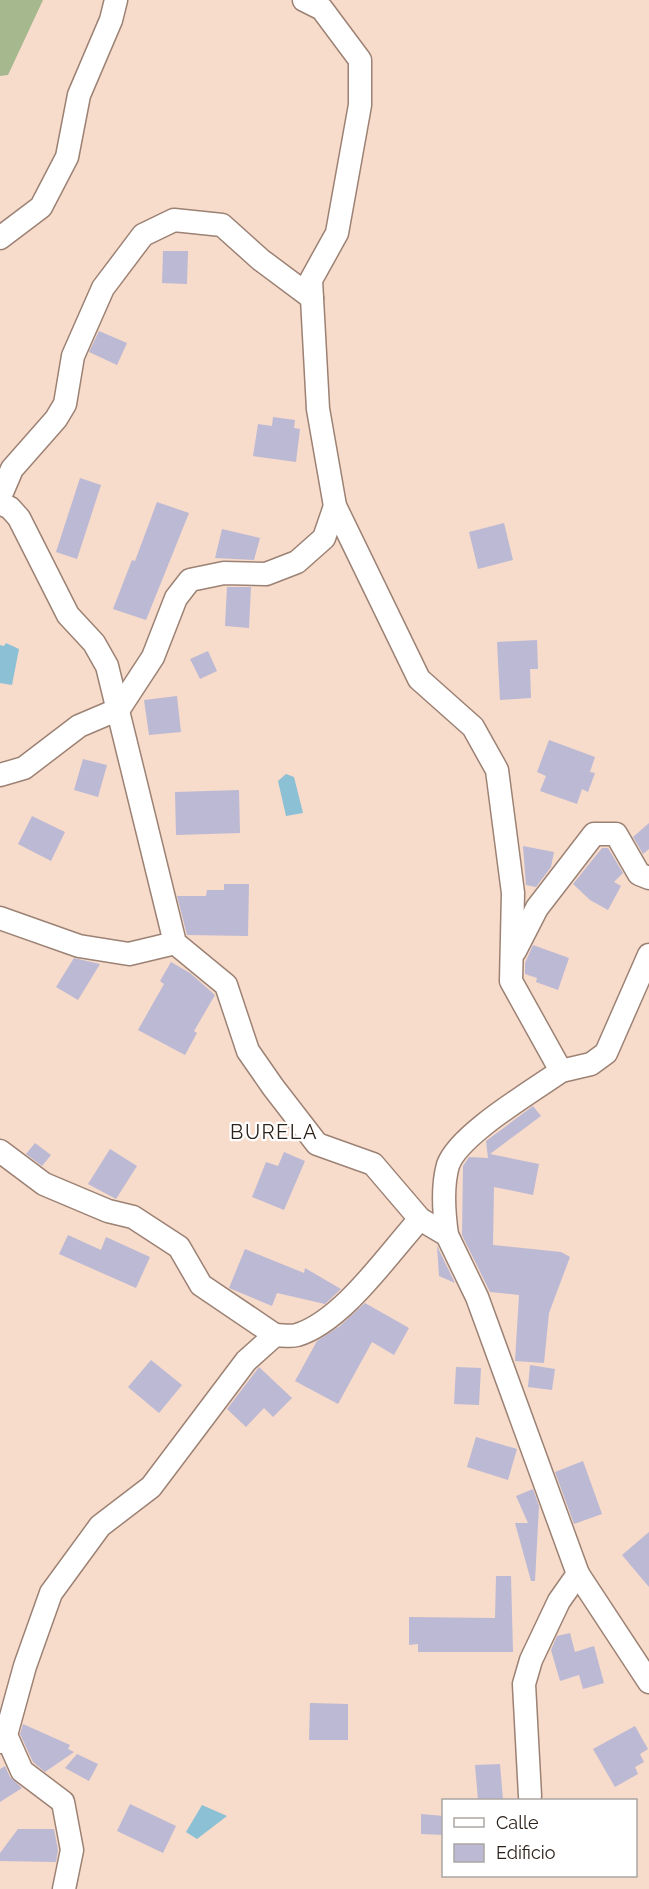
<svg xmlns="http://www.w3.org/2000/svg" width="649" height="1889" font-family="Raleway,sans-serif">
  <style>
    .green { fill: #a6b88e }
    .water { fill: #8cc0d5 }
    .building { fill: #bcb9d4 }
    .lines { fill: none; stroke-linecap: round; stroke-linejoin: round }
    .street-casing { stroke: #9c8274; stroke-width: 25 }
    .street { stroke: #fff; stroke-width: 22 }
    .labels { text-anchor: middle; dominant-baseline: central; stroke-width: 4.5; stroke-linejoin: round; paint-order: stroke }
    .neighbourhood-label { font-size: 20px; letter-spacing: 1.5px; fill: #2c221c; stroke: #fff }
  </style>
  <rect width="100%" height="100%" fill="#f7dbcb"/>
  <!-- green -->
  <path class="green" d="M0,0H43L8,75L0,76Z"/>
  <!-- water -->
  <g class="water">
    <path d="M6,643L19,649L12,685L0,683V645L4,646Z"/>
    <path d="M286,774L294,777L303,813L286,816L278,781Z"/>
    <path d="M202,1805L227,1816L197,1839L186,1832Z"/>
  </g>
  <!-- building -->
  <g class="building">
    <path d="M163,251H188L187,284L162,283Z"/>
    <path d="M99,331L127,343L117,365L89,352Z"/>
    <path d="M273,417L295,420L294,428L300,429L296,462L253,456L258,424L272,426Z"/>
    <path d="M80,478L101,485L77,559L56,552Z"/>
    <path d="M157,502L189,513L146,620L113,609L132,560L135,561Z"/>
    <path d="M504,523L513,560L478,569L469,532Z"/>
    <path d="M222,529L260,538L254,560L215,558Z"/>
    <path d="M227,587H251L249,628L225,626Z"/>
    <path d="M537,640L538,669H530L531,698L500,700L497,642Z"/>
    <path d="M208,651L217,671L200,679L190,659Z"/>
    <path d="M177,696L181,732L149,735L144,700Z"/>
    <path d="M549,740L595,757L590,772L595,773L588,792L582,789L577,804L540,791L546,776L537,772Z"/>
    <path d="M83,759L107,765L98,797L74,790Z"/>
    <path d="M239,790L240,833L176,835L175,792Z"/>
    <path d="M32,816L65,832L51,861L18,844Z"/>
    <path d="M649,823V849L643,854L633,837Z"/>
    <path d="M523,846L554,852L551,867L536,887L526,885Z"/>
    <path d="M602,848H608L623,873L614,882L621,886L608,910L590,900L573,884Z"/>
    <path d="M224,884H249L248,936L187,935L177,896H206L207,890H224Z"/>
    <path d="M533,945L569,958L558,990L536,982L537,978L525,974V963Z"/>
    <path d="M74,958L100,964L78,1000L56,987Z"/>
    <path d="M171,962L190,973L215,995L194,1031L197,1033L185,1055L138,1030L164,984L160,981Z"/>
    <path d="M533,1106L541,1116L490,1154L539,1164L533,1195L494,1187L493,1245L561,1252L570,1257L549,1313L544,1363L515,1361L519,1295L490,1292L462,1235L463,1166L469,1157L488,1158L486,1141Z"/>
    <path d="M35,1143L51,1155L42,1166L26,1154Z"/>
    <path d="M110,1149L137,1166L116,1199L88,1184Z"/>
    <path d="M284,1152L305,1161L284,1210L252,1197L266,1162L278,1166Z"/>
    <path d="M68,1235L101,1250L106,1237L150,1257L136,1288L59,1254Z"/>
    <path d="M437,1246L455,1283L439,1276Z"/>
    <path d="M245,1249L304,1273L305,1268L341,1289L325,1304L277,1293L272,1306L229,1288Z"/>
    <path d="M365,1303L409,1328L394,1355L372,1342L338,1404L295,1381L317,1341L340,1326Z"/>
    <path d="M151,1360L182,1385L159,1413L128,1387Z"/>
    <path d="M530,1365L555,1369L552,1390L528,1387Z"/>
    <path d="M259,1367L292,1398L273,1417L264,1408L246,1427L227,1409Z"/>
    <path d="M456,1367L481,1368L479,1405L454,1404Z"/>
    <path d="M476,1437L517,1449L508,1480L467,1467Z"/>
    <path d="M583,1461L602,1514L574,1524L555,1472Z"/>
    <path d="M533,1489L539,1506L535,1581H531L515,1523H528L516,1496Z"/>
    <path d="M649,1532V1587L622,1555Z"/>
    <path d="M496,1576H511L513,1652H418V1644L409,1645V1617L495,1618Z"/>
    <path d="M570,1633L575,1652L594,1646L604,1683L583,1689L579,1675L560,1681L551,1650L557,1636Z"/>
    <path d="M310,1703L348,1704V1740H309Z"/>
    <path d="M23,1724L70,1745L68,1749L74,1752L45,1772L33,1762L20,1734Z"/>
    <path d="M635,1726L648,1749L640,1754L644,1762L635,1767L638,1774L615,1787L593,1749Z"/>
    <path d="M77,1754L98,1764L89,1781L65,1768Z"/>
    <path d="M500,1764L503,1800H478L475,1765Z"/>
    <path d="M5,1766L10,1777L22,1788L0,1802V1769Z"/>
    <path d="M130,1804L176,1826L163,1853L117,1831Z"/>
    <path d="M421,1814L444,1816V1835L421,1834Z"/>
    <path d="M18,1829H54L58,1850L56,1862L0,1861V1853Z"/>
  </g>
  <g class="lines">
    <!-- street casing -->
    <g class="street-casing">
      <g id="street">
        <path d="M304,0L322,9L360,60V105L337,233L311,280L318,409L335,506L419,679L473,727L497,770L513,893L511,981L561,1071L591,1064L606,1053L649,955"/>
        <path d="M0,238L41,207L67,157L79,95L111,20L116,0"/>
        <path d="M0,497L12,469L56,419L65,404L73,356L103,288L143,235L174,220L222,225L261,260L312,298"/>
        <path d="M0,503L10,508L19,518L68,615L94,643L107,666L175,943L226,985L248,1051L273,1087L317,1144L373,1164L420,1219L447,1235L477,1297L578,1574L649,1682"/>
        <path d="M0,775L24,768L79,726L119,709L153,657L176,598L190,580L224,573L266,574L297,562L324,538L335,506"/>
        <path d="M0,918L79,946L129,954L175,943"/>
        <path d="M515,951L537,908L594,834H616L639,874L649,878"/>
        <path d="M0,1151L44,1184L108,1211L133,1217L179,1247L201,1285L275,1335"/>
        <path d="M447,1235C444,1214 442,1186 448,1165C459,1134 533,1091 561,1071"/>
        <path d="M6,1735L22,1771L63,1802L72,1850L64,1889"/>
        <path d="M0,1742L6,1735L25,1666L51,1593L100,1526L151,1487L246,1361L275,1335C282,1335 291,1337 297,1335C343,1321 388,1254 420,1219"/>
        <path d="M530,1796L524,1684L531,1660L559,1601L578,1574"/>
      </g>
    </g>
    <!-- street -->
    <use href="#street" class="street"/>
  </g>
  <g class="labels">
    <!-- neighbourhood labels -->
    <g class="neighbourhood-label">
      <text x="274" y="1132">BURELA</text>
    </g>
  </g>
  <!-- legend -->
  <rect x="442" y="1799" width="195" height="78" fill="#ffffff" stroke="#aba7a4" stroke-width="1.5"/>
  <rect x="454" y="1818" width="30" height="9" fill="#ffffff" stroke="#aba7a4" stroke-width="1.5"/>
  <text x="496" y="1829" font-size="18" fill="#2c221c">Calle</text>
  <rect x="454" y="1844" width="30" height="18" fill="#bcb9d4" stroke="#aba7a4" stroke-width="1.5"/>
  <text x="496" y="1859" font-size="18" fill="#2c221c">Edificio</text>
</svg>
